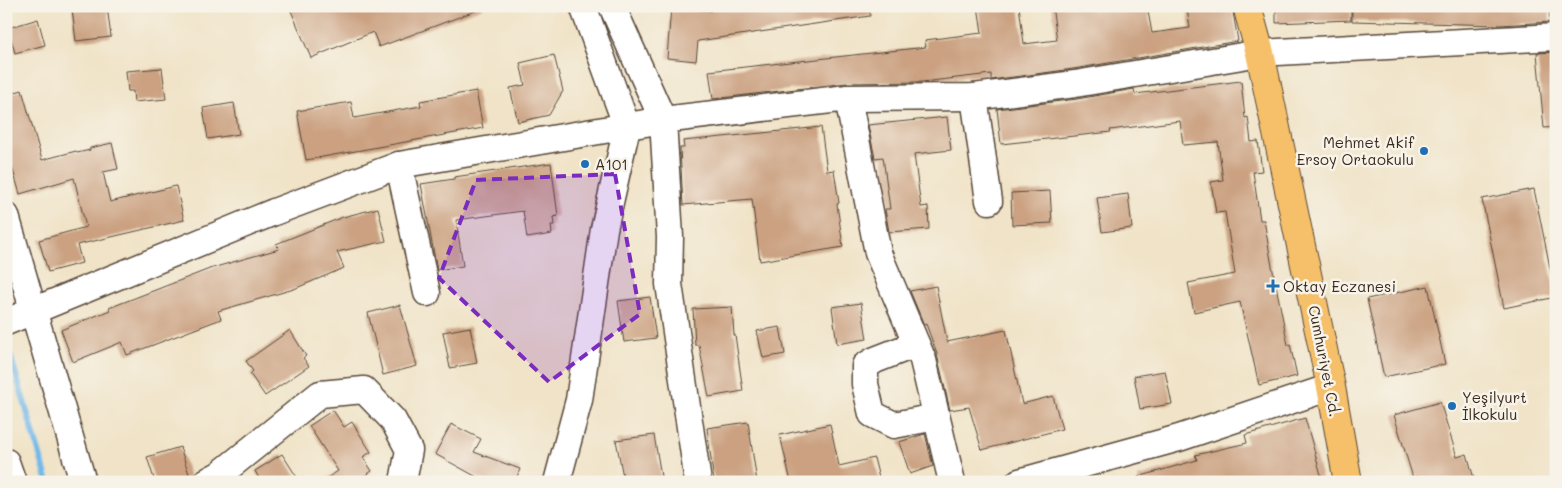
<svg xmlns="http://www.w3.org/2000/svg" width="1562" height="488" font-family="Mali,sans-serif">
  <style>
    .lines { fill: none; stroke-linecap: round; stroke-linejoin: round }
    .stream { stroke: #72baea; stroke-width: 6 }
    .building { fill: #cba181 }
    .minor-casing { stroke: #564637; stroke-width: 29 }
    .major-casing { stroke: #564637; stroke-width: 30 }
    .minor { stroke: #fff; stroke-width: 26 }
    .major { stroke: #f6c06b; stroke-width: 28 }
    .marked { fill: #7b2cbf; fill-opacity: 0.2; stroke: #7b2cbf; stroke-width: 4; stroke-dasharray: 10 6; stroke-linejoin: round }
    .poi-dot { fill: #1f6fb2; stroke: #f7f3e8; stroke-width: 2 }
    .labels { text-anchor: middle; dominant-baseline: central; stroke-width: 5; stroke-linejoin: round; paint-order: stroke }
    .poi-label { font-size: 15px; fill: #3b2a1e; stroke: #f7f3e8; text-anchor: start }
    .street-label { font-size: 15px; fill: #3b2a1e; stroke: #f7f3e8 }
  </style>
  <rect width="100%" height="100%" fill="#f7f3e8"/>
  <filter id="ink" filterUnits="userSpaceOnUse"><feTurbulence type="fractalNoise" baseFrequency=".02" numOctaves="2"/><feDisplacementMap in="SourceGraphic" scale="10" xChannelSelector="R" yChannelSelector="G"/><feConvolveMatrix kernelMatrix="1 2 1 2 8 2 1 2 1" color-interpolation-filters="sRGB"/></filter>
  <filter id="wash" filterUnits="userSpaceOnUse"><feTurbulence type="fractalNoise" baseFrequency=".0096" numOctaves="4" result="noise"/><feDisplacementMap in="SourceGraphic" scale="20" xChannelSelector="R" yChannelSelector="G"/><feGaussianBlur stdDeviation="1.12" result="paint"/><feColorMatrix in="noise" values="0 0 0 0 0 0 0 0 0 0 0 0 0 0 0 0 0 1.4 0 .05"/><feComposite in="paint" operator="in"/></filter>
  <g filter="url(#wash)">
    <rect width="100%" height="100%" fill="#f0e3c7"/>
    <g class="lines">
      <!-- stream -->
      <path class="stream" d="M6,341L48,482"/>
    </g>
    <g id="blocks">
      <!-- building -->
      <g class="building">
        <path d="M98,6H107L111,37L76,41L72,9Z"/>
        <path d="M289,6H483V8L379,47L373,32L311,58Z"/>
        <path d="M710,6H870V16L698,41L696,61L667,58L671,7L711,11Z"/>
        <path d="M978,6H1019L1024,44L1057,40L1052,6H1147L1152,33L1190,28L1187,9L1202,6H1232L1238,41L1073,69L991,80V74L922,82L846,83L713,99L709,71L926,47L925,40L982,33Z"/>
        <path d="M1276,6H1351V20L1276,23Z"/>
        <path d="M1352,6H1549L1550,22L1499,25L1352,21Z"/>
        <path d="M38,19L45,45L15,53L8,28Z"/>
        <path d="M1556,52V127L1544,128L1537,53Z"/>
        <path d="M554,55L563,91L549,115L518,122L510,88L525,85L520,63Z"/>
        <path d="M162,68L166,99L134,102L133,91H128L126,71Z"/>
        <path d="M1241,81L1245,118L1248,117L1251,142L1258,141L1262,171L1253,172L1260,220H1264L1271,261L1288,345L1290,344L1297,376L1259,385L1240,302L1194,312L1188,283L1235,274L1225,212L1216,213L1211,182L1223,180L1218,142L1183,145L1180,121L1110,130L1111,132L1001,144L997,109L1077,99L1134,89L1135,94Z"/>
        <path d="M22,90L42,160L76,151L77,153L90,150V148L112,143L118,169L103,172L110,202L176,186L184,220L77,245L82,263L48,272L39,240L86,227L74,178L20,194L6,147V95Z"/>
        <path d="M476,91L483,128L306,160L297,111L351,102L354,118L421,106L420,101Z"/>
        <path d="M234,103L239,134L208,139L203,108Z"/>
        <path d="M947,117L951,150L914,154L921,207L928,206L929,229L889,232L885,209H890L883,157L875,158L868,125Z"/>
        <path d="M821,127L827,171L834,170L839,203L837,204L843,247L760,261L752,199L683,205L680,148H684L683,141Z"/>
        <path d="M551,163L558,216L553,217L554,225H551L552,234L527,238L523,211L456,220L463,266L437,270L421,184L454,179V177Z"/>
        <path d="M1534,189L1556,297L1504,308L1482,199Z"/>
        <path d="M1050,191L1052,223L1012,225L1011,193Z"/>
        <path d="M1128,194L1132,228L1102,232L1097,198Z"/>
        <path d="M378,208L386,241L337,252L344,268L294,289L218,311L221,319L127,355L122,342L73,362L61,330L110,310L109,308L212,268L279,249L276,244L343,217Z"/>
        <path d="M936,286L947,342L1006,330L1022,404L1053,396L1062,429L982,450L969,407L950,410L937,354L926,324L924,325L910,291Z"/>
        <path d="M1428,286L1445,364L1384,377L1367,299Z"/>
        <path d="M650,297L656,338L624,342L618,301Z"/>
        <path d="M861,303L867,339L837,344L832,307Z"/>
        <path d="M400,305L417,366L383,375L368,313Z"/>
        <path d="M732,307L734,335H735L743,391L709,397L699,345H695L693,309Z"/>
        <path d="M470,327L477,363L450,368L443,332Z"/>
        <path d="M780,327L785,354L763,358L757,331Z"/>
        <path d="M290,330L306,356L303,358L309,366L265,396L250,374L253,371L246,361Z"/>
        <path d="M1165,371L1172,404L1140,409L1134,376Z"/>
        <path d="M1440,402L1457,457L1467,454L1475,482H1420L1418,476L1413,478L1394,415Z"/>
        <path d="M333,410L344,427L352,422L371,452L363,457L372,471L356,482H321L338,471L309,426Z"/>
        <path d="M1305,418L1323,482H1139L1138,477L1197,460L1195,455L1247,443L1245,435Z"/>
        <path d="M748,422L757,482H714L707,428Z"/>
        <path d="M451,424L481,439L474,452L520,469L515,482H486L435,454Z"/>
        <path d="M830,424L839,466L874,458L880,482H791L780,435Z"/>
        <path d="M925,434L933,466L910,474L899,442Z"/>
        <path d="M654,435L662,482H624L616,440Z"/>
        <path d="M180,447L190,477L176,482H155L147,457Z"/>
        <path d="M282,454L300,482H261L255,471Z"/>
      </g>
    </g>
  </g>
  <g filter="url(#ink)">
    <use href="#blocks" fill-opacity="0" stroke="#564637" stroke-width="1"/>
    <g class="lines">
      <!-- minor casing -->
      <g class="minor-casing">
        <g id="minor">
          <path d="M612,6L663,120L670,237L669,284L698,482"/>
          <path d="M974,97L989,201"/>
          <path d="M848,98L878,253L923,360L952,482"/>
          <path d="M399,165L427,293"/>
          <path d="M6,216L83,482"/>
          <path d="M6,322L274,212L399,165L663,120L848,98L974,97L1075,84L1260,53L1556,37"/>
          <path d="M916,344L875,360L865,366V384L872,414L894,425L936,417"/>
          <path d="M6,462L13,482"/>
          <path d="M206,482L219,475L320,394L364,390L393,420L409,450L403,482"/>
          <path d="M557,482L579,400L604,229L627,127L583,6"/>
          <path d="M1019,482L1179,438L1331,387"/>
        </g>
      </g>
      <!-- major casing -->
      <g class="major-casing">
        <path id="major" d="M1247,6L1260,53L1331,387L1348,482"/>
      </g>
      <!-- minor -->
      <use href="#minor" class="minor"/>
      <!-- major -->
      <use href="#major" class="major"/>
    </g>
  </g>
  <!-- marked area -->
  <path class="marked" d="M615,174L640,314L549,382L439,278L476,180Z"/>
  <!-- markers -->
  <g class="poi-dot">
    <circle cx="1424" cy="151" r="5"/>
    <circle cx="585" cy="164" r="5"/>
    <path d="M1270.5 278.5h5v5h5v5h-5v5h-5v-5h-5v-5h5z"/>
    <circle cx="1452" cy="406" r="5"/>
  </g>
  <g class="labels">
    <!-- poi labels -->
    <g class="poi-label">
      <text x="1414" y="142" text-anchor="end">Mehmet Akif<tspan x="1414" dy="17">Ersoy Ortaokulu</tspan></text>
      <text x="595" y="164">A101</text>
      <text x="1283" y="286">Oktay Eczanesi</text>
      <text x="1462" y="397">Yeşilyurt<tspan x="1462" dy="17">İlkokulu</tspan></text>
    </g>
    <!-- street labels -->
    <g class="street-label">
      <text transform="translate(1325 361) rotate(79)">Cumhuriyet Cd.</text>
    </g>
  </g>
  <!-- margin -->
  <rect width="1562" height="488" fill="none" stroke="#f7f3e8" stroke-width="25"/>
</svg>
